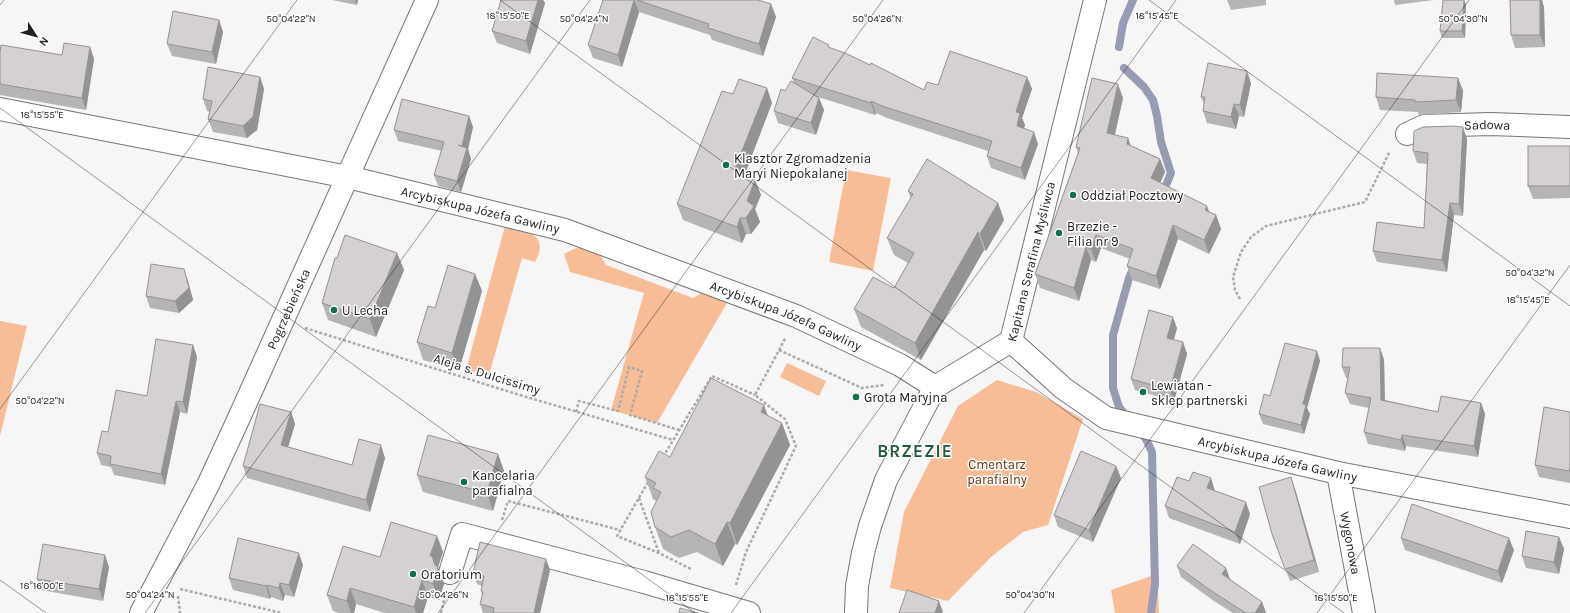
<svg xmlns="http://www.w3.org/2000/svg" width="1570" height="613" font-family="Karla,sans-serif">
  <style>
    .green { fill: #f7bd97 }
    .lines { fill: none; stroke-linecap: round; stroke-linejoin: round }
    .stream { stroke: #979cb4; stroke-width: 8 }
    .minor-casing { stroke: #787576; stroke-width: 24 }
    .path { stroke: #acaaab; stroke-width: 2.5; stroke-dasharray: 3 2; stroke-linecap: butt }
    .minor { stroke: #fff; stroke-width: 22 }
    .wall { fill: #b7b4b4 }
    .shaded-wall { fill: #959292 }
    .building { fill: #d5d1d1; stroke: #959292 }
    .ticks { fill: none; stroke: #222122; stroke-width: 1; stroke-opacity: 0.45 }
    .poi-dot { fill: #0e7248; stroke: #fff; stroke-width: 1.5 }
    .labels { text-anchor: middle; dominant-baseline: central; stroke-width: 3; stroke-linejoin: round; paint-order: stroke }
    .street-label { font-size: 13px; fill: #222122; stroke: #fff }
    .poi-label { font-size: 13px; fill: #222122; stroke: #fff; text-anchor: start }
    .park-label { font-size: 13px; fill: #643207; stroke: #fff }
    .district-label { font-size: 17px; font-weight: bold; letter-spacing: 1px; fill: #1e5b3d; stroke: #fff }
    .ticks-label { font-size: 10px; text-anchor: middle; fill: #222122; stroke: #fff; stroke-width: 3; stroke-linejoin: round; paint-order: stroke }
  </style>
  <rect width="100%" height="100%" fill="#f8f5f6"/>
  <!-- green -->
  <g class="green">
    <path d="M846,170L891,178L873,271L829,262Z"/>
    <path d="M505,226C527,231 550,234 535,262L522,258L489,375L466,370Z"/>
    <path d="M581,247L598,252L606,265L693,298L705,291L727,303L657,423L611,410L644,293L570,272L564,254L574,249Z"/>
    <path d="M0,321L27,326L0,436Z"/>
    <path d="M787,363L826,381L819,396L780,377Z"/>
    <path d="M997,380L1036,392L1083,419L1048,525L1023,532L991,557L948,601L890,588L904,512L958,406Z"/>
    <path d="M1157,574L1159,613H1115L1111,590Z"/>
  </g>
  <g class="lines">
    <!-- stream -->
    <g class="stream">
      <path d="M1119,47L1123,23L1133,0"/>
      <path d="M1124,68L1144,87L1153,100L1157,116L1161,142L1171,173L1162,195"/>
      <path d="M1128,418L1119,407L1113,388V335L1129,278L1134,266"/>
      <path d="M1140,432L1146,439L1152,452L1155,584L1151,613"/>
    </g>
    <!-- minor casing -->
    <g class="minor-casing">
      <g id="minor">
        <path id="s1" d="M0,109L348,177L565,230L796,316L900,365L935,387"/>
        <path id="s2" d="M1407,134L1424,126L1490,124L1570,127"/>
        <path id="s3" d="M1011,341L1063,388L1106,418L1338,473L1570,517"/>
        <path id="s4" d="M1338,473L1364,613"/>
        <path d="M450,573L462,534L644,582L749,613"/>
        <path id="s5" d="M141,613L208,485L238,420L427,0"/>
        <path id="s6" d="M856,613L857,586L863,553L870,526L886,480L935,387L1011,341L1095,0"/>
      </g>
    </g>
    <!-- path -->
    <g class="path">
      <path d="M1240,299L1235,290L1233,277L1241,252L1251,237L1266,226L1365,202L1390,151"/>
      <path d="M305,328L523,396L673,440"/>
      <path d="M779,350L862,388L884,385"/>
      <path d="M576,412L579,401L618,411L629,367L642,371L630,415L679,430"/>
      <path d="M663,457L712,376L755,395"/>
      <path d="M648,482L617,536L659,553L691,569"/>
      <path d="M639,498L659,553"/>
      <path d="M502,520L508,501L620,530"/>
      <path d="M736,585L746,552L796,446L785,419L755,395L786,337"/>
      <path d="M180,589L282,613"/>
      <path d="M178,596L180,613"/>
      <path d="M441,613L445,596"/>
    </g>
    <!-- minor -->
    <use href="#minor" class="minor"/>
  </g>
  <!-- wall -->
  <g class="wall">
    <path d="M332,0H358L357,5Z"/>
    <path d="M501,0H543L545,3L530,54L497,43L492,31Z"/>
    <path d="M603,0H758L771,4L776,17L763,56L712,40L710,35L639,12L622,67L593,58L588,45Z"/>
    <path d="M1227,0H1266V5L1231,10Z"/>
    <path d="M1394,0H1434L1395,5Z"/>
    <path d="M1510,0H1542L1544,7L1545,47L1515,48L1511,35Z"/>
    <path d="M1466,5L1465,38H1442L1440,31Z"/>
    <path d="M219,20L223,32L216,64L172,56L167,44Z"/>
    <path d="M90,47L94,59L86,110L0,95V52L62,55Z"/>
    <path d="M830,48L870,65L924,90L938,85L1027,77L1032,89L1022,118L1025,125L1024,128L1038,144L1025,180L991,168L987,156L988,151L887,118L876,113L875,115L815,96L819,98L824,110L816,135L778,123L774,111L785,91L794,83L792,78Z"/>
    <path d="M260,77L264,89L257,130L247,138L213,132L208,119L210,112L207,111L203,99Z"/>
    <path d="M1458,78L1463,91L1461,112L1419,115L1418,112L1380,110L1376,97Z"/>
    <path d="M1251,83L1244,117L1239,116L1236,129L1207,123L1203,111L1204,104L1201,97Z"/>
    <path d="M767,88L772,103L744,175L755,180L761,195L755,209L760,222L751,234H746L742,243L683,220L677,204L733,94Z"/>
    <path d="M1123,98L1115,135L1128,138L1131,146L1160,159L1165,172L1160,183L1210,212L1216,215L1221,229L1209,254L1178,239L1160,289L1132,280L1127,266L1130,259L1101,248L1096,262L1091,260L1079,301L1040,288L1035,274L1078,153L1076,147Z"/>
    <path d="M469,116L473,127L468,149L471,159L461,192L438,186L434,175L442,151L398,141L394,130Z"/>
    <path d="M1467,139L1463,216L1454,215L1447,272L1377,262L1373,251L1424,228L1427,164L1417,163L1413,151Z"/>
    <path d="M1570,146V198L1533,199L1528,186Z"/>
    <path d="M908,191L998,203L1004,220L986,251L984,250L921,360L861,327L854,309L894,288L908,263L894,255L887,238L911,199Z"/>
    <path d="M397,253L404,270L376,337L328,320L322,303Z"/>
    <path d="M475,274L482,291L459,370L423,360L417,342L435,308Z"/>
    <path d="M188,281L193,300L179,313L150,308L146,296Z"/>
    <path d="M1177,328L1174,340L1183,342L1187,354L1174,401L1135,390L1131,379Z"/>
    <path d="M193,345L197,357L187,414L180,412L165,485L114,475L111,467L101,465L97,453L108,432L147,396Z"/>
    <path d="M1380,348L1384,360L1385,400L1438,412L1481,403L1485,414L1478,457L1406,446L1405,451L1368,444L1364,432L1369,408L1350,404L1345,393L1348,378H1346L1342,367Z"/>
    <path d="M1317,351L1320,361L1307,408L1310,414L1304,434L1263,424L1259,414L1270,396Z"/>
    <path d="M291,412L295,424L288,447L352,465L385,458L370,512L247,478L243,466Z"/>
    <path d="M1570,412V483L1539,477L1535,465Z"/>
    <path d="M768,416L782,423L790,445L737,545L735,544L723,566L697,552L679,558L663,549L655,527L656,501L653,499L645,477L670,457Z"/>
    <path d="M498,454L504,471L493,511L423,492L417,475Z"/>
    <path d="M1116,466L1121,478L1093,542L1058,527L1054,515Z"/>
    <path d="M1295,489L1319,572L1290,581L1272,534Z"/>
    <path d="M1215,491L1250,514L1240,544L1169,518L1165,506Z"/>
    <path d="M437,536L443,552L438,567L444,584L439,600L428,597L423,613H385L356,604L354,613H339L333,611L327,595L380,557Z"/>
    <path d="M1559,537L1564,549L1559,574L1526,568L1522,556Z"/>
    <path d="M1401,538L1514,550L1502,583L1405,550Z"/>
    <path d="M303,565L294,597L285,595L283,601L271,597L270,599L233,590L229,578Z"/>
    <path d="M1177,566L1230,579L1262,602L1266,613H1233L1214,601L1181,577Z"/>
    <path d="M109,567L103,601L41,590L37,579Z"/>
    <path d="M550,570L540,613H483L480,604L482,595L481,591L482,586L477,584L473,573Z"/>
  </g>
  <!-- shaded-wall -->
  <g class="shaded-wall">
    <path d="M355,0H358L357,5Z"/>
    <path d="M538,0H543L545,3L530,54L526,41Z"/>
    <path d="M634,0L639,12L622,67L618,55Z"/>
    <path d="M1464,0L1466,5L1465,38L1462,31Z"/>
    <path d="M1540,0H1542L1544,7L1545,47L1540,35Z"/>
    <path d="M771,4L776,17L763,56L759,44Z"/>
    <path d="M219,20L223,32L216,64L212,52Z"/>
    <path d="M90,47L94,59L86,110L82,98Z"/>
    <path d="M1247,71L1251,83L1244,117L1240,105Z"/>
    <path d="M260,77L264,89L257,130L247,138L243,126Z"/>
    <path d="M1027,77L1032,89L1022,118L1025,125L1021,138L1017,126L1016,112Z"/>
    <path d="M1458,78L1463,91L1461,112L1456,100Z"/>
    <path d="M1118,84L1123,98L1112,146L1107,133Z"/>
    <path d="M767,88L772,103L740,187L734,171Z"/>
    <path d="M819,98L824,110L816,135L811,123Z"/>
    <path d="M871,101L876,113L875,115L871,103Z"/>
    <path d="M1234,104L1239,116L1236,129L1231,117Z"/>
    <path d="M469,116L473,127L468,149L471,159L461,192L457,181L462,146Z"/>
    <path d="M1463,127L1467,139L1463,216L1459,204Z"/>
    <path d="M1034,132L1038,144L1025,180L1021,168Z"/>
    <path d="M1128,138L1133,152L1127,144Z"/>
    <path d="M1160,159L1165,172L1156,192L1151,178Z"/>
    <path d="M755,180L761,195L755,209L760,222L751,234L746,218L747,201Z"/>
    <path d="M998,203L1004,220L986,251L980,234Z"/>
    <path d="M1450,203L1454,215L1447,272L1442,260Z"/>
    <path d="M1207,206L1212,219L1205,210Z"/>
    <path d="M1216,215L1221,229L1209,254L1204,240Z"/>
    <path d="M740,218L746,234L742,243L737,227Z"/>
    <path d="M1173,225L1178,239L1160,289L1156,276Z"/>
    <path d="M978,232L984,250L921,360L915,343Z"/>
    <path d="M1096,235L1101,248L1096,262L1091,249Z"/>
    <path d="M1086,247L1091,260L1079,301L1074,288Z"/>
    <path d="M397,253L404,270L376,337L370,319Z"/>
    <path d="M184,269L188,281L193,300L179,313L175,301Z"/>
    <path d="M475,274L482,291L459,370L452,353Z"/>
    <path d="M1173,317L1177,328L1171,349L1167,338Z"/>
    <path d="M1183,342L1187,354L1174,401L1170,390Z"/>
    <path d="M193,345L197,357L187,414L183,402Z"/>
    <path d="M1380,348L1384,360L1385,411L1381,400Z"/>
    <path d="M1317,351L1320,361L1307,408L1310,414L1304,434L1301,425L1303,404Z"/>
    <path d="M176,401L180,412L165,485L161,474Z"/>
    <path d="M1481,403L1485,414L1478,457L1474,446Z"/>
    <path d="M764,405L772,427L761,412Z"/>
    <path d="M291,412L295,424L285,457L281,445Z"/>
    <path d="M782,423L790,445L737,545L730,523Z"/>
    <path d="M1402,435L1406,446L1405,451L1401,440Z"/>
    <path d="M381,445L385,458L370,512L366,500Z"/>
    <path d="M498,454L504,471L493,511L487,493Z"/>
    <path d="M1116,466L1121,478L1093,542L1089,530Z"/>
    <path d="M1291,477L1295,489L1319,572L1314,560Z"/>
    <path d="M1211,478L1215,491L1207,488Z"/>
    <path d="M1246,502L1250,514L1240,544L1235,532Z"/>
    <path d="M727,522L735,544L723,566L715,544Z"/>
    <path d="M437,536L443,552L437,570L438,567L444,584L439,600L433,584L430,556Z"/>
    <path d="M1559,537L1564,549L1559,574L1554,562Z"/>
    <path d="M1509,538L1514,550L1502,583L1498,571Z"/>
    <path d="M299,553L303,565L294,597L289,585Z"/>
    <path d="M105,555L109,567L103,601L99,589Z"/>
    <path d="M546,559L550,570L540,613H534Z"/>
    <path d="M1226,568L1230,579L1222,574Z"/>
    <path d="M422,580L428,597L423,613H416L414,607Z"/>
    <path d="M280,583L285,595L283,601L279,588Z"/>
    <path d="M267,585L271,597L270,599L266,586Z"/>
    <path d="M350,588L356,604L354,613H351L347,601Z"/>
    <path d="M939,601L943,612L942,613H935Z"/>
    <path d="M1262,602L1266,613H1255Z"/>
  </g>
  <!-- building -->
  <g class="building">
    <path d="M501,0H538L526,41L492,31Z"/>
    <path d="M603,0H634L618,55L588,45Z"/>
    <path d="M637,0H758L771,4L759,44L708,28L709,24Z"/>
    <path d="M1443,0H1464L1462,31H1440Z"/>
    <path d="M1510,0H1540V35H1511Z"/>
    <path d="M173,11L219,20L212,52L167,44Z"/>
    <path d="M813,37L829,45L828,47L845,53L870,65L871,63L924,90L927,82L938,85L950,51L1027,77L1016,112L1020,113L1017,126L1034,132L1021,168L987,156L992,141L882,106L871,101V103L792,78Z"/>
    <path d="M64,43L90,47L82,98L0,84V52L1,45L62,55Z"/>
    <path d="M1208,63L1247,71L1240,105L1234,104L1231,117L1203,111L1205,97H1201Z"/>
    <path d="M208,67L260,77L253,117L243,126L208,119L212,101L203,99Z"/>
    <path d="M1377,73L1458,78L1456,100L1415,102V100L1376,97Z"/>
    <path d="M1092,78L1118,84L1107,133L1128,138L1127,144L1160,159L1151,178L1207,206L1205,210L1216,215L1204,240L1173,225L1156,276L1127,266L1133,249L1096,235L1091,249L1086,247L1074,288L1035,274L1080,148L1076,147Z"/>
    <path d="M739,79L767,88L734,171L755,180L747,201L754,206L746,218H740L737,227L677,204L722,91L733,94Z"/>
    <path d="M791,81L819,98L811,123L774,111L781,89L785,91Z"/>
    <path d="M402,99L469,116L462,146L458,145L467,148L457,181L434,175L444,142L394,130Z"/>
    <path d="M1454,126L1463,127L1459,204L1450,203L1442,260L1373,251L1377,222L1424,228L1428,153L1413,151L1414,131L1423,127Z"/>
    <rect x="1528" y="146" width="42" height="40"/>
    <path d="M927,159L998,203L980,234L978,232L915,343L854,309L873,277L894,288L914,253L887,238L913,194L908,191Z"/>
    <path d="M345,235L397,253L370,319L322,303L335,258H337Z"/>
    <path d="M151,264L184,269L189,288L175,301L146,296Z"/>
    <path d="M448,265L475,274L452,353L417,342L428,306L435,308Z"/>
    <path d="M1149,310L1173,317L1167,338L1183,342L1170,390L1131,379Z"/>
    <path d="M156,339L193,345L183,402L176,401L161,474L110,464L111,456L97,453L102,431L108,432L116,390L147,396Z"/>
    <path d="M1285,343L1317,351L1303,404L1306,405L1301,425L1259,414L1264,394L1270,396Z"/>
    <path d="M1343,348H1380L1381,400L1438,412L1441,396L1481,403L1474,446L1402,435L1401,440L1364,432L1371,398L1345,393L1350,367H1342Z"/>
    <path d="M711,378L764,405L761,412L782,423L730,523L727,522L715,544L689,530L671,537L655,527L651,512L661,492L653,488L656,483L645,477L659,451L670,457Z"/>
    <path d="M260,404L291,412L281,445L352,465L359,439L381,445L366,500L243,466Z"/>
    <path d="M1544,407L1570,412V466L1569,471L1535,465Z"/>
    <path d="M428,435L498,454L487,493L417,475Z"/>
    <path d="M1081,451L1116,466L1089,530L1054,515Z"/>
    <path d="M1193,472L1211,478L1207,488L1246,502L1235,532L1165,506L1177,477L1189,481Z"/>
    <path d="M1291,477L1314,560L1285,569L1272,534L1259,487Z"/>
    <path d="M1412,504L1509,538L1498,571L1401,538Z"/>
    <path d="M391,522L437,536L430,556H432L435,565L438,567L433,584L422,580L414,607L350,588L347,601L327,595L343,546L380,557Z"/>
    <path d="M1526,531L1559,537L1554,562L1522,556Z"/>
    <path d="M238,538L299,553L289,585L280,583L279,588L267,585L266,586L229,578Z"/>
    <path d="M480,542L546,559L534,613H493L494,608L480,604L483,592L481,591L484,576L473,573Z"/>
    <path d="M43,544L105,555L99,589L37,579Z"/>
    <path d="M1193,544L1226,568L1222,574L1262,602L1255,613H1246L1210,590L1177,566Z"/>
    <path d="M907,590L939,601L935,613H899Z"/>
    <path d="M680,608L698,613H679Z"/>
  </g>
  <!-- ticks -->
  <path class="ticks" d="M500,0L1344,613M1149,0L1570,306M0,5L4,0M0,108L695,613M0,409L297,0M0,580L46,613M145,613L590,0M438,613L883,0M731,613L1176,0M1024,613L1469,0M1317,613L1570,265"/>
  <!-- markers -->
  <g class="poi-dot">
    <circle cx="726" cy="165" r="4"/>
    <circle cx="1073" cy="195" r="4"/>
    <circle cx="1059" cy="233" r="4"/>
    <circle cx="334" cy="310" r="4"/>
    <circle cx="1143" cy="392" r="4"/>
    <circle cx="856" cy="397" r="4"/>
    <circle cx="464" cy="482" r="4"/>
    <circle cx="413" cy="574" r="4"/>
  </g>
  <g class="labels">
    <!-- street labels -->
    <g class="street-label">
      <text stroke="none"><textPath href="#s2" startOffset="82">Sadowa</textPath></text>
      <text stroke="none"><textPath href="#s1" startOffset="491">Arcybiskupa Józefa Gawliny</textPath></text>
      <text stroke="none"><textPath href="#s6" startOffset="413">Kapitana Serafina Myśliwca</textPath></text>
      <text stroke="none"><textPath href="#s5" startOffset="338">Pogrzebieńska</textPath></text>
      <text stroke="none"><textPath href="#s1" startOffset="815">Arcybiskupa Józefa Gawliny</textPath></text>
      <text transform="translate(487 374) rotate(17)">Aleja s. Dulcissimy</text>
      <text stroke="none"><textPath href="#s3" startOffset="299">Arcybiskupa Józefa Gawliny</textPath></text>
      <text stroke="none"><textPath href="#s4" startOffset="71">Wygonowa</textPath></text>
    </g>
    <!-- poi labels -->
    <g class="poi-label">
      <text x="734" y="158">Klasztor Zgromadzenia<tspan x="734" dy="15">Maryi Niepokalanej</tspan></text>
      <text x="1081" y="195">Oddział Pocztowy</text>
      <text x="1067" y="226">Brzezie -<tspan x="1067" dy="15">Filia nr 9</tspan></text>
      <text x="342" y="310">U Lecha</text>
      <text x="1151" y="385">Lewiatan -<tspan x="1151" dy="15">sklep partnerski</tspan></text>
      <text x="864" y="397">Grota Maryjna</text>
      <text x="472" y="475">Kancelaria<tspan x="472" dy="15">parafialna</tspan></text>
      <text x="421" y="574">Oratorium</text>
    </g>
    <!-- park labels -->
    <g class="park-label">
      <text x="997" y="464">Cmentarz<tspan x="997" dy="15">parafialny</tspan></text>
    </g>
    <!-- district labels -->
    <g class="district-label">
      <text x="915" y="451">BRZEZIE</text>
    </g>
  </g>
  <g class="ticks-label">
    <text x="508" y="19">18°15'50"E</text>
    <text x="1157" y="19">18°15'45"E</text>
    <text x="291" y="22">50°04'22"N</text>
    <text x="584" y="22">50°04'24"N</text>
    <text x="877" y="22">50°04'26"N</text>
    <text x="1463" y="22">50°04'30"N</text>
    <text x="42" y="118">18°15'55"E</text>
    <text x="1530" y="276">50°04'32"N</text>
    <text x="1528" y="303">18°15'45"E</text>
    <text x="40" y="404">50°04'22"N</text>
    <text x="42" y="589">18°16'00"E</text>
    <text x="150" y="598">50°04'24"N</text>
    <text x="444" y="598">50°04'26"N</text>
    <text x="1030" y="598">50°04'30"N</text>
    <text x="687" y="601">18°15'55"E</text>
    <text x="1336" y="601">18°15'50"E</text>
  </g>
  <!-- north arrow -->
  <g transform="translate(36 36) rotate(126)" stroke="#ffffff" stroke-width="3" paint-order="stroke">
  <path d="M0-3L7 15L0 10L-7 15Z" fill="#222122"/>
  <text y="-6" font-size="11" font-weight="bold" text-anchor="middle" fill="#222122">N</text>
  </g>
</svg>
